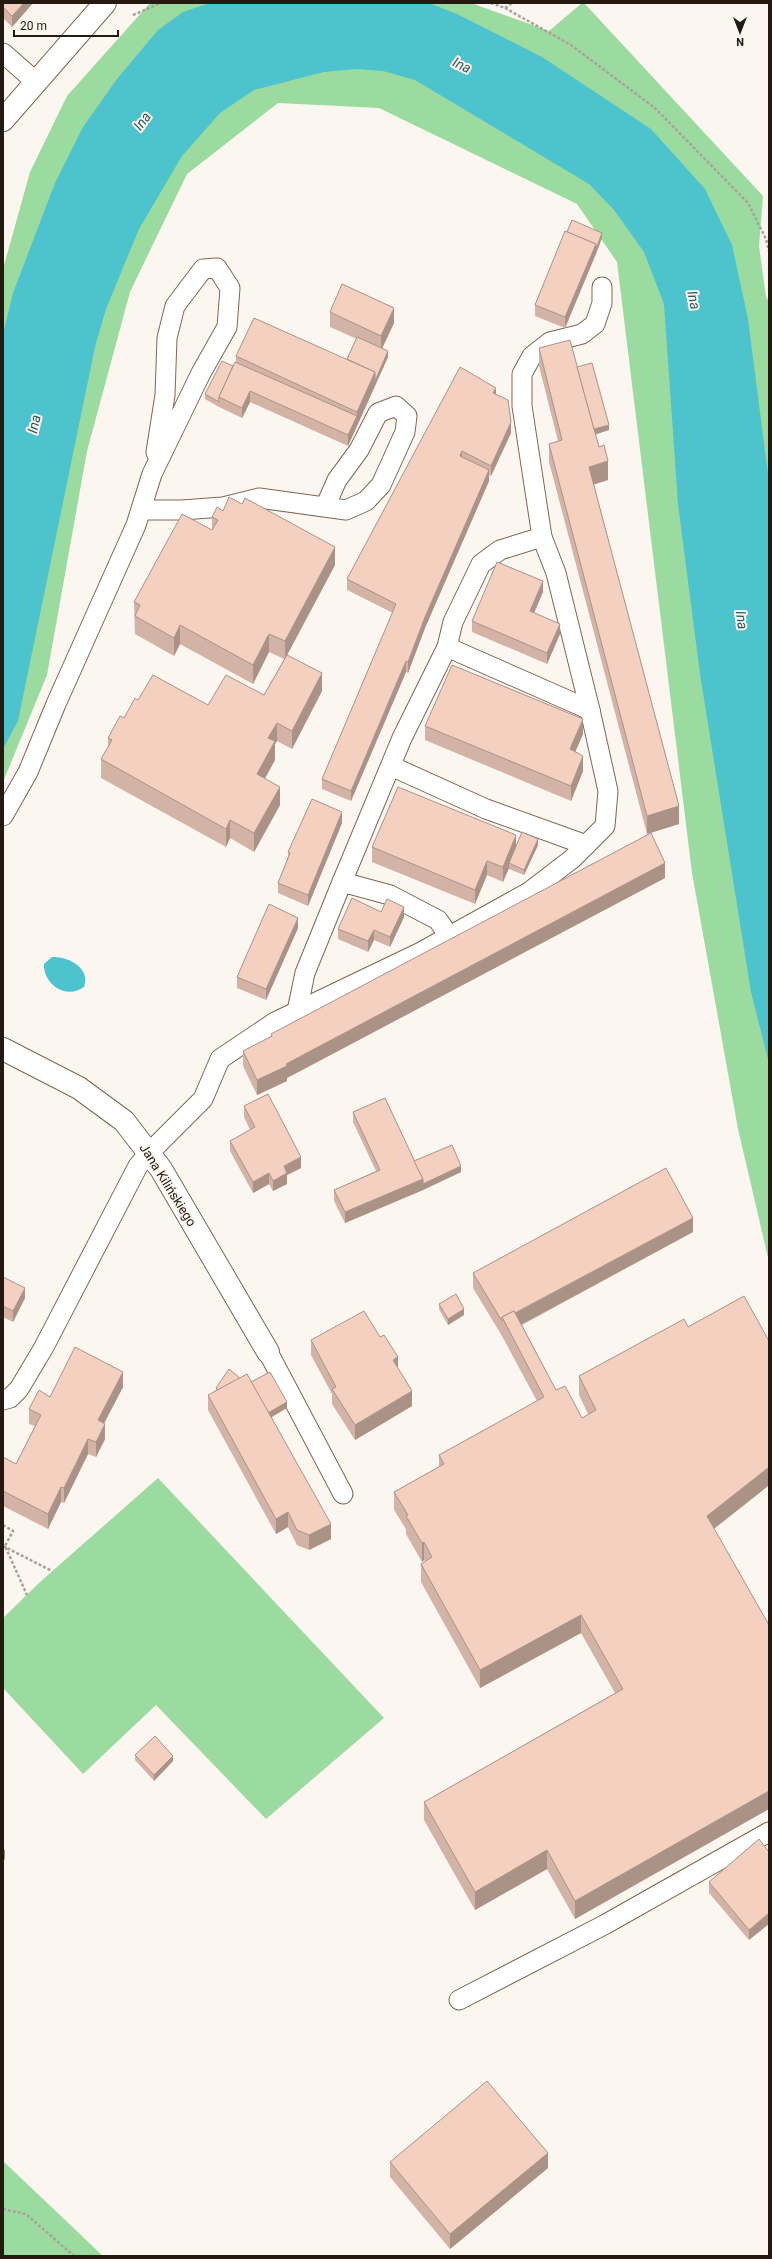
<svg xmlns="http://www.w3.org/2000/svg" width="772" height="2259" font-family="Roboto,sans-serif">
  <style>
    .green { fill: #9cdb9f }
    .water { fill: #4cc3cd }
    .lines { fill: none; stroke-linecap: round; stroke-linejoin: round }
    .service-casing { stroke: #816652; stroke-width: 21 }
    .minor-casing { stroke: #816652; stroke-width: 24 }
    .path { stroke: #a9a19b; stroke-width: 2.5; stroke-dasharray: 3 2; stroke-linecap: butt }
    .service { stroke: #fff; stroke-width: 19 }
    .minor { stroke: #fff; stroke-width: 22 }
    .wall { fill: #d2b3a6 }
    .shaded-wall { fill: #ab9287 }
    .building { fill: #f4d0c1; stroke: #ab9287 }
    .labels { text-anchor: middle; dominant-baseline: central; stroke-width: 4; stroke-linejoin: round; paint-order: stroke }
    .street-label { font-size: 13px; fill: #251a12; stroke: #fcf6f1 }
    .water-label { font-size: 14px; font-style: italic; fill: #27595e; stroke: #fcf6f1 }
  </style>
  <rect width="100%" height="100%" fill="#fcf6f1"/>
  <!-- green -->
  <g class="green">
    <path d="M150,3H471L549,31L582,3H584L763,196L759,246L766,297L769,301V1262L738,1129L692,873L617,262L577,204L379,108L278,103L187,174L130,292L87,451L47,675L3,782V269L30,172L67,96Z"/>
    <path d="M158,1478L384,1718L266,1819L156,1705L83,1774L3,1688V1618L40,1582Z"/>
    <path d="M3,2161L103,2256H3Z"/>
  </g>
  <!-- water -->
  <g class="water">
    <path d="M209,3H429L457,14L542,57L651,129L705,189L732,245L748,319L769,482V1063L751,992L700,674L678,504L664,304L644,252L614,210L589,184L415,80L383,71L357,69L324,72L254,90L220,113L182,156L139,229L106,309L95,347L18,721L3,749V334L13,293L55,183L83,127L117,79L158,30L183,12Z"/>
    <path d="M52,957C68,956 91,968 84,987C66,1000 43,984 44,964Z"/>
  </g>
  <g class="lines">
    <!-- service casing -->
    <g class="service-casing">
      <g id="service">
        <path d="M3,53L36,82"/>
        <path d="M141,510H182L223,507L259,498L346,510L366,501L381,485L405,432L407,416L396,406L378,413L359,450L337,480L325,507"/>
        <path d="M542,537L500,550L481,564L453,622L447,647L590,710"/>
        <path d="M391,766L486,809L586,845"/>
        <path d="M3,816L28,772L56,704L136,525L152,474L201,373L227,327L230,288L217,268L203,269L175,306L167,338L165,395L156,452L159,459"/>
        <path d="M342,882L390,895L438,920L449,936"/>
        <path d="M297,1011L305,973L342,882L402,738L447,647"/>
        <path d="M268,1352L343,1494"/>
        <path d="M3,1400L10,1398L19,1389L44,1347L138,1166L150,1152L203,1099L220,1059L275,1022L421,952L529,892L572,859L605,826L608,791L590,710L556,573L542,537L522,406V374L532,356L550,342L582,334L595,324L602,303V287"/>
        <path d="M459,2000L604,1925L769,1832"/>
      </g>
    </g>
    <!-- minor casing -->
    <g class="minor-casing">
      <g id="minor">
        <path d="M3,120L105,3"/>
        <path d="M3,1049L79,1088L124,1121L161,1169L268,1352"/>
      </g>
    </g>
    <!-- path -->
    <g class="path">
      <path d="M491,3L505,8L512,3"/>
      <path d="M505,8L571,45L655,108L748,203L766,239L769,251"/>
      <path d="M133,15L161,3"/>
      <path d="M3,1525L13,1531L5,1546L27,1595"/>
      <path d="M3,1546L52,1571"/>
      <path d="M3,2209L26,2214L74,2256"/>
    </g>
    <!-- service -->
    <use href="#service" class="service"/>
    <!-- minor -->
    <use href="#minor" class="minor"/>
  </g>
  <!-- wall -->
  <g class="wall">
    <path d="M3,3H33L12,27L3,18Z"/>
    <path d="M567,232L602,238L565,328L535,316V305Z"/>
    <path d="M330,312L394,323L382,348L388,357L348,446L250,402L242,418L219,407L205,399V394L233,366L236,362V356L347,359L357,339L330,327Z"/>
    <path d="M539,348L577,367L609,430L595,434L608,480L594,484L679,824L647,834L549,462V444L558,441L539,366Z"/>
    <path d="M496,395L511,433L491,476L489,475V481L425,628L408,673L406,672L351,801L322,789V779L393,613L347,590V579Z"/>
    <path d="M223,511L335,565L287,655L322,691L292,749L277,741L275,744V760L265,778L280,805L254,852L230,838L226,847L101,778V759L108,746V738L138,700L208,705L264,695L284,659L269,652L253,684L180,644L174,656L135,634L134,602L212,529V517Z"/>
    <path d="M543,592L534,613L560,634L547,664L472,632V621Z"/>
    <path d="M425,726L583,734L575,752L583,771L571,801L425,740Z"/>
    <path d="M342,823L308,906L278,893V883L288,857V852Z"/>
    <path d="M538,845L524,875L509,869V868L503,882L487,875L475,904L372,862V847L516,846Z"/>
    <path d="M665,878L287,1078V1081L257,1095L243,1066V1051L271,1037V1034Z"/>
    <path d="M381,912L404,917L390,947L374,940L368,952L338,939V929Z"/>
    <path d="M298,928L266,1000L237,988V977Z"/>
    <path d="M244,1106L301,1168L287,1175V1184L273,1191L269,1184L253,1193L230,1151V1141L250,1130L244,1117Z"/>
    <path d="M353,1112L414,1161L461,1172L423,1190L345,1223L334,1201V1190L376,1171L353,1122Z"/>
    <path d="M693,1232L522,1325L556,1390L582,1418L588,1414L579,1395V1376L688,1327L769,1341V1489L768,1486L714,1529L769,1625V1809L575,1919L547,1869L475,1910L424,1820V1802L615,1693L581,1633L480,1688L421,1582V1564L425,1561L424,1560L422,1562L406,1534V1529L394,1510V1492L439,1467V1455L537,1401L502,1336L473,1288V1273Z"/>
    <path d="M3,1277L25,1298L13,1322L3,1317Z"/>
    <path d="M439,1304L464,1315L448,1325L439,1309Z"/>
    <path d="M311,1340L398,1368L412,1406L355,1440L332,1404V1394L311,1355Z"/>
    <path d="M240,1378L251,1382L287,1408L271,1417L331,1539L309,1550L297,1545L288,1527L276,1534L208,1410V1395L216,1391V1388Z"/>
    <path d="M123,1387L104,1423L105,1439L96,1457L88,1454L64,1503L61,1502L48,1529L3,1506V1457L16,1464L35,1426L29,1424V1409L50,1397Z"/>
    <path d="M135,1755L173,1761L154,1781L135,1760Z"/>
    <path d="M759,1839L749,1940L709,1893V1882Z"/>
    <path d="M390,2162L548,2168L450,2249L390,2177Z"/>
  </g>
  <!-- shaded-wall -->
  <g class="shaded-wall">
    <path d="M24,3H33L12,27V16Z"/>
    <path d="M602,233V238L596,254V249Z"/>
    <path d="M596,244V254L565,328V317Z"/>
    <path d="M394,308V323L381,351V336Z"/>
    <path d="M388,351V357L348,446V435L357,416V412L375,372Z"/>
    <path d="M496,388V399L493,393Z"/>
    <path d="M250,391V402L242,418V408Z"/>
    <path d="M511,422V433L491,476V466Z"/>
    <path d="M609,425V430L591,436V430Z"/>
    <path d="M462,451V462L460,456Z"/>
    <path d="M608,461V480L589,486V467Z"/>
    <path d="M489,470V481L425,628L408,673V662L425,617Z"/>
    <path d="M335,547V565L285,659V641Z"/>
    <path d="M543,581V592L530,622V611Z"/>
    <path d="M560,624V634L547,664V653Z"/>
    <path d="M180,625V644L174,656V638Z"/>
    <path d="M269,634V652L253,684V665Z"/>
    <path d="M406,661V672L351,801V791Z"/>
    <path d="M322,673V691L292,749V731Z"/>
    <path d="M583,719V734L570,764V749Z"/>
    <path d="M277,723V741L275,744V760L257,793V774L268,738Z"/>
    <path d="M583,756V771L571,801V786Z"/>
    <path d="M280,787V805L254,852V833Z"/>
    <path d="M679,806V824L647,834V816Z"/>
    <path d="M342,812V823L308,906V895Z"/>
    <path d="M230,820V838L226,847V829Z"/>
    <path d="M516,835V850L509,863V868L503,882V867Z"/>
    <path d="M538,839V845L524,875V870Z"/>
    <path d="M487,861V875L475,904V890Z"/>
    <path d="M665,863V878L287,1078V1081L257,1095V1080L286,1064Z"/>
    <path d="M404,907V917L390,947V937Z"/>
    <path d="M298,918V928L266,1000V989Z"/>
    <path d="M374,930V940L368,952V941Z"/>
    <path d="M301,1157V1168L287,1175V1184L273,1191V1181L284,1166Z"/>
    <path d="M461,1166V1172L423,1190L345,1223V1212L423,1179Z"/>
    <path d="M269,1173V1184L253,1193V1182Z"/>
    <path d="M693,1218V1232L509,1331L503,1320Z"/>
    <path d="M25,1288V1298L13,1322V1311Z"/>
    <path d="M464,1309V1315L448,1325V1319Z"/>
    <path d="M398,1357V1372L393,1360Z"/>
    <path d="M123,1372V1387L98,1435V1420Z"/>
    <path d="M412,1391V1406L355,1440V1425Z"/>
    <path d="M287,1402V1408L265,1421V1415Z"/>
    <path d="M105,1424V1439L96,1457V1442Z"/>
    <path d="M88,1439V1454L64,1503V1488Z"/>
    <path d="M768,1468V1486L707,1534V1516Z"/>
    <path d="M61,1487V1502L48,1529V1514Z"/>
    <path d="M288,1512V1527L276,1534V1519Z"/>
    <path d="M331,1524V1539L309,1550V1535Z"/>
    <path d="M424,1542V1560L422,1562V1543Z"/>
    <path d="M581,1615V1633L480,1688V1670Z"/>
    <path d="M173,1756V1761L154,1781V1775Z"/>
    <path d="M769,1791V1809L575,1919V1901Z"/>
    <path d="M5,1849V1859L3,1861V1851Z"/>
    <path d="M547,1850V1869L475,1910V1892Z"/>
    <path d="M769,1913V1924L749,1940V1930Z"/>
    <path d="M548,2153V2168L450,2249V2234Z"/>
  </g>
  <!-- building -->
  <g class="building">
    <path d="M3,3H24L12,16L3,7Z"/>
    <path d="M572,220L602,233L596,249V244L567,232Z"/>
    <path d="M565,231L596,244L565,317L535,305Z"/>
    <path d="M342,284L394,308L381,336L330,312Z"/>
    <path d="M254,318L375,372L357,412L236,356Z"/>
    <path d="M357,337L388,351L375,381V372L347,359Z"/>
    <path d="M570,340L599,447L604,445L608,461L589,467L679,806L647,816L549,444L562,440L539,348Z"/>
    <path d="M222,361L233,366L219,397V402L205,394Z"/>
    <path d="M235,362L357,416L348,435L250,391L242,408L219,397Z"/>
    <path d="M592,363L609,425L594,429L577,367Z"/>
    <path d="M460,367L496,388L493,393L508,400L511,422L491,466L462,451L460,456L489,470L425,617L408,662L406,661L351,791L322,779L396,604L347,579Z"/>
    <path d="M229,497L242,504L245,498L335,547L285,641L269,634L253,665L180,625L174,638L135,616L140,605L134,602L182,514L212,530L218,520L212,517L217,507L223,511Z"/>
    <path d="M497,562L543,581L530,611L560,624L547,653L472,621Z"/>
    <path d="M287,655L322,673L292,731L277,723L268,738L275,741L257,774L280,787L254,833L230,820L226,829L101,759L112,740L108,738L120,716L124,718L135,698L138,700L153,675L208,705L226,675L264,695Z"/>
    <path d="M452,665L583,719L570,749L583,756L571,786L425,726Z"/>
    <path d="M398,787L516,835L503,867L487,861L475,890L372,847Z"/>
    <path d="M312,799L342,812L308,895L278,883L290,853L288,852Z"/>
    <path d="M522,832L538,839L524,870L509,863Z"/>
    <path d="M651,833L665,863L286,1064L287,1066L257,1080L243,1051L272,1036L271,1034Z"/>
    <path d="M352,898L381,912L387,899L404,907L390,937L374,930L368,941L338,929Z"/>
    <path d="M269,904L298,918L266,989L237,977Z"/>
    <path d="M268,1094L301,1157L284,1166L287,1173L273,1181L269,1173L253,1182L230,1141L255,1127L244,1106Z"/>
    <path d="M385,1098L423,1179L345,1212L334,1190L380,1170L353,1112Z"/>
    <path d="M452,1145L461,1166L423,1184V1179L414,1161Z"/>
    <path d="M666,1168L693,1218L515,1313L514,1311L502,1317V1321L473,1273Z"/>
    <path d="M3,1277L25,1288L13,1311L3,1306Z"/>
    <path d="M456,1294L464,1309L448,1319L439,1304Z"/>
    <path d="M744,1296L769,1341V1471L768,1468L707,1516L769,1625V1791L575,1901L547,1850L475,1892L424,1802L623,1689L581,1615L480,1670L421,1564L432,1557L424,1542L422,1543L406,1516L408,1515L394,1492L444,1464L439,1455L544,1397L502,1317L514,1311L556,1390L565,1386L582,1418L596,1410L579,1376L684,1319L688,1327Z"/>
    <path d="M364,1311L380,1337L384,1335L398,1357L393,1360L412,1391L355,1425L332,1389L336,1387L311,1340Z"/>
    <path d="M75,1347L123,1372L98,1420L105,1424L96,1442L88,1439L64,1488L61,1487L48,1514L3,1491V1457L16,1464L41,1415L29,1409L39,1390L50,1397Z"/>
    <path d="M229,1369L240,1378L218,1390L216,1388Z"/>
    <path d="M270,1372L287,1402L268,1413L251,1382Z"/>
    <path d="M247,1374L331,1524L309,1535L297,1530L288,1512L276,1519L208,1395Z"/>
    <path d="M155,1736L173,1756L154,1775L135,1755Z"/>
    <path d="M759,1839L769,1852V1913L749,1930L709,1882Z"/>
    <path d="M487,2081L548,2153L450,2234L390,2162Z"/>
  </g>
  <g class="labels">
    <!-- street labels -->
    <g class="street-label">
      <text transform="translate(168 1185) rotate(58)">Jana Kilińskiego</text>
    </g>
    <!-- water labels -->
    <g class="water-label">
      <text transform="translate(462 65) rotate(25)">Ina</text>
      <text transform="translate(142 121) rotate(-54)">Ina</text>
      <text transform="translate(694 300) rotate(78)">Ina</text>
      <text transform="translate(34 424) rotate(-77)">Ina</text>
      <text transform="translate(742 620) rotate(82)">Ina</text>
    </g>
  </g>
  <!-- border -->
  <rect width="772" height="2259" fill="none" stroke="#251a12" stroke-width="8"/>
  <!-- north arrow -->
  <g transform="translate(740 32) rotate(180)" stroke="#fcf6f1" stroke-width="3" paint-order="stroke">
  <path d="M0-3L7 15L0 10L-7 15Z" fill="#251a12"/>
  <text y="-6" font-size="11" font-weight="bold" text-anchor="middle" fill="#251a12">N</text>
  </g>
  <!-- scale -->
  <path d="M14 30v6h104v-6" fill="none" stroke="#251a12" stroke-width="2"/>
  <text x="20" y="30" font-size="12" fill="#251a12" stroke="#fcf6f1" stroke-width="3" paint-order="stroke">20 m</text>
</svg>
